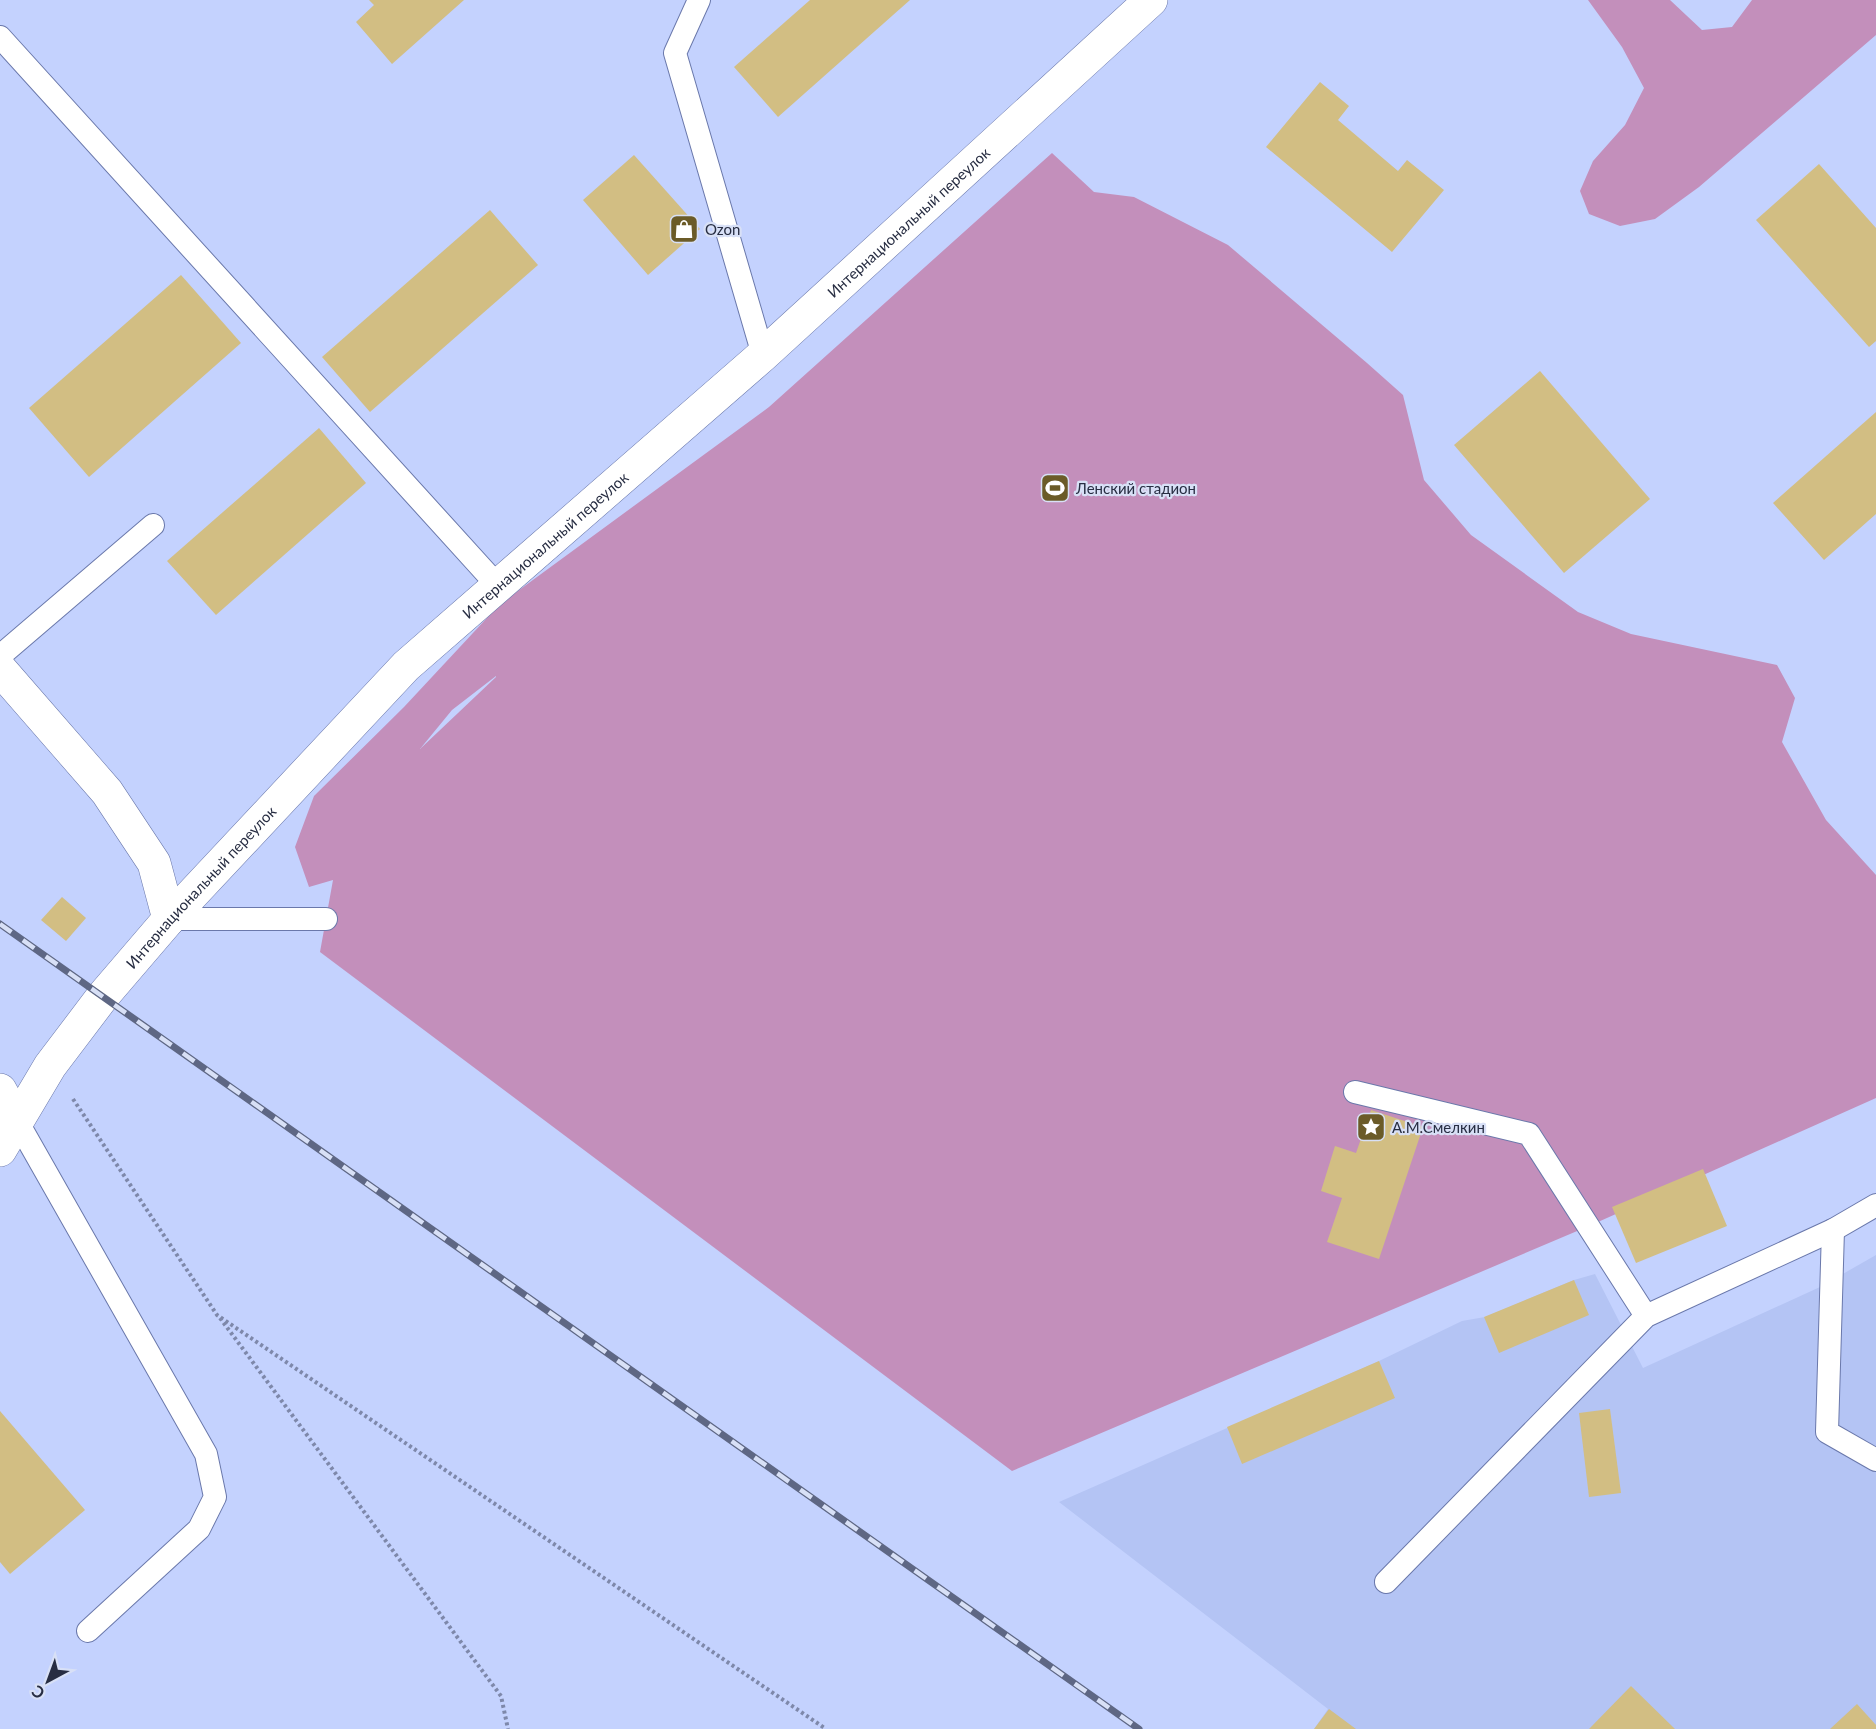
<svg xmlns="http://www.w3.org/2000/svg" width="1876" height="1729" font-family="Lato,sans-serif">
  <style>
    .built { fill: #b4c4f4 }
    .green { fill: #c38fbb; fill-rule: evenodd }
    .building { fill: #d2be83 }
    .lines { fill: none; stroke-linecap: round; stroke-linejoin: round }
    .lane-casing { stroke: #6a78ab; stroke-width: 24 }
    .street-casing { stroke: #6a78ab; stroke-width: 34 }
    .path { stroke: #7e88aa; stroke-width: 4; stroke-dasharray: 3 3; stroke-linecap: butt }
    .lane { stroke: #fff; stroke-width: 22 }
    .street { stroke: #fff; stroke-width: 33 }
    .rail-casing { stroke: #5e6784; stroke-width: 7 }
    .rail { stroke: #d8e0f6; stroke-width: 4.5; stroke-dasharray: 14; stroke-linecap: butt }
    .labels { text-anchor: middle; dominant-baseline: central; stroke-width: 4.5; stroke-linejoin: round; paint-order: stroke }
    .street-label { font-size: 15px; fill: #272d42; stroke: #d8e0f6 }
    .poi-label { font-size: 15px; fill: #272d42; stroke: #d8e0f6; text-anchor: start }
  </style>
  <rect width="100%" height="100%" fill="#c4d2fe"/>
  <!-- built -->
  <path class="built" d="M1876,1255V1729H1314L1328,1709L1059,1502L1379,1361L1462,1321L1485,1317L1574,1280L1595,1274L1643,1368L1820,1287Z"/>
  <!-- green -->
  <g class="green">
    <path d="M1588,0H1670L1702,30L1732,27L1752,0H1876V35L1699,187L1655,219L1620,226L1589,214L1580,191L1593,161L1625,125L1644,88L1622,47Z"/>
    <path d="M1052,153L1094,192L1134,197L1228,245L1367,363L1403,395L1424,480L1471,535L1578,612L1631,634L1777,665L1795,698L1782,742L1826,820L1876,875V1098L1589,1226L1012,1471L320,952L333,880L309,887L295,847L314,796L404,707L500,604L769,407ZM496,676V677L420,749L452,710Z"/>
  </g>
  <!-- building -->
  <g class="building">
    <path d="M369,0H464L392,64L356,22L374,5Z"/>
    <path d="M810,0H910L778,117L734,67Z"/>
    <path d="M1320,82L1349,106L1338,120L1398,171L1407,160L1444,190L1392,252L1266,147Z"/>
    <path d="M634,155L700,229L648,275L583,200Z"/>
    <path d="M1819,164L1876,228V341L1869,347L1756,220Z"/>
    <path d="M490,210L538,265L370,412L322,357Z"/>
    <path d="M181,275L241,343L89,477L29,408Z"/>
    <path d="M1540,371L1650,499L1564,573L1454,445Z"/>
    <path d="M1876,412V514L1824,560L1773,503Z"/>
    <path d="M319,428L366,483L216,615L167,561Z"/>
    <path d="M62,897L86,918L66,941L41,920Z"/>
    <path d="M1371,1110L1423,1127L1379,1259L1327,1242L1342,1198L1321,1191L1335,1146L1356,1153Z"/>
    <path d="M1703,1169L1727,1226L1636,1263L1612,1207Z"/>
    <path d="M1574,1280L1589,1315L1499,1353L1484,1317Z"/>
    <path d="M1379,1361L1395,1398L1242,1464L1227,1427Z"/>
    <path d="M1610,1409L1621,1493L1589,1497L1579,1413Z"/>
    <path d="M0,1411L85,1510L10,1574L0,1562Z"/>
    <path d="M1631,1686L1675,1729H1589Z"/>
    <path d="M1857,1704L1876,1725V1729H1830Z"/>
    <path d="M1329,1709L1356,1729H1314Z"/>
  </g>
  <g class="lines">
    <!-- lane casing -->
    <g class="lane-casing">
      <g id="lane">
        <path d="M699,0L675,53L763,355"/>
        <path d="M0,37L498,586"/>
        <path d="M0,656L153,525"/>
        <path d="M169,919H326"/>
        <path d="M1355,1092L1529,1134L1646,1316"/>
        <path d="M17,1121L206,1454L215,1497L199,1529L88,1631"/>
        <path d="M1833,1230L1827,1432L1876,1460"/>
        <path d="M1386,1582L1646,1316L1833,1230L1876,1205"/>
      </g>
    </g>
    <!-- street casing -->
    <g class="street-casing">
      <g id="street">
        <path d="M0,669L107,792L154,863L169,919"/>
        <path d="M0,1090L17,1121"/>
        <path id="s1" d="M0,1150L50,1066L103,996L169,919L406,666L763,355L1151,0"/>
      </g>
    </g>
    <!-- path -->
    <g class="path">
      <path d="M73,1099L217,1315L826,1729"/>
      <path d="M220,1318L501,1696L508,1729"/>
    </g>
    <!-- lane -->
    <use href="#lane" class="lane"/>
    <!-- street -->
    <use href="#street" class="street"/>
    <!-- rail casing -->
    <g class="rail-casing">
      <path id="rail" d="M0,924L1139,1729"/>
    </g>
    <!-- rail -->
    <use href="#rail" class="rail"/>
  </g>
  <!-- icons -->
  <defs>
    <g id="shop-square" transform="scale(1.5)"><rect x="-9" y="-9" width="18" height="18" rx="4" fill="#6b5b28" stroke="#d8e0f6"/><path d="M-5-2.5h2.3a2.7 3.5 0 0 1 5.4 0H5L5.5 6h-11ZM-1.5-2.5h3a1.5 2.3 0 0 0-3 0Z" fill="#fff"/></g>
    <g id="stadium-square" transform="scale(1.5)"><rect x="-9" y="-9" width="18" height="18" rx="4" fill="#6b5b28" stroke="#d8e0f6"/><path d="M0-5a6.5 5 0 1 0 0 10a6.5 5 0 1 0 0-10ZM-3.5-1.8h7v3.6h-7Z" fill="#fff"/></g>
    <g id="sight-square" transform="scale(1.5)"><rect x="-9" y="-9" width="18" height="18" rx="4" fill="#6b5b28" stroke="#d8e0f6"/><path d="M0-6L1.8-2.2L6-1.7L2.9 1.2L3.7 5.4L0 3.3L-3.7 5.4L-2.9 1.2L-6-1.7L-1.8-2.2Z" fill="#fff"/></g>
  </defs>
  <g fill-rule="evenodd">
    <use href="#shop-square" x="684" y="229"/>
    <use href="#stadium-square" x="1055" y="488"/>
    <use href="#sight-square" x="1371" y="1127"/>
  </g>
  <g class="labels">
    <!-- street labels -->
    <g class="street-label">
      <text stroke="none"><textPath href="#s1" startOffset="1304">Интернациональный переулок</textPath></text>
      <text stroke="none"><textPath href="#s1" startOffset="818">Интернациональный переулок</textPath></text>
      <text stroke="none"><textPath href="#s1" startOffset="332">Интернациональный переулок</textPath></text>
    </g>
    <!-- poi labels -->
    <g class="poi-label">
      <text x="705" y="229">Ozon</text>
      <text x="1076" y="488">Ленский стадион</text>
      <text x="1392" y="1127">А.М.Смелкин</text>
    </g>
  </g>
  <!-- north arrow -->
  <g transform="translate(48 1681) rotate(221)" stroke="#d8e0f6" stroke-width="4.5" paint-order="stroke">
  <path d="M0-4.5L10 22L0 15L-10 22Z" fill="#272d42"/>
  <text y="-9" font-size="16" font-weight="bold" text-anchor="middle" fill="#272d42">С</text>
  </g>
</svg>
